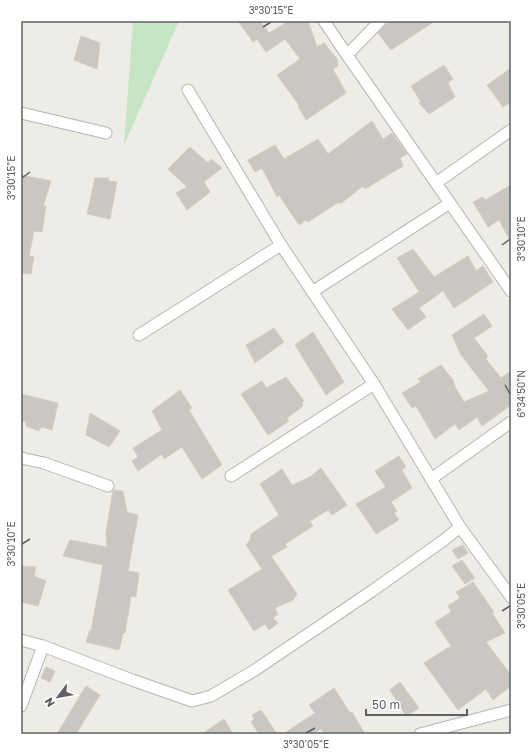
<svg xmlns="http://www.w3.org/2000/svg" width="532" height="755" font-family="'Golos Text',sans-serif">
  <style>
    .green { fill: #c7e4c4 }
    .building { fill: #cac7c2; stroke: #d3cdc4 }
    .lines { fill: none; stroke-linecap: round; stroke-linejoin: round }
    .minor-casing { stroke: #b3b6b9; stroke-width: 13 }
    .minor { stroke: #fff; stroke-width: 11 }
    .ticks { fill: none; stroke: #5d6165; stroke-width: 1.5 }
    .neatline { fill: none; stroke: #5d6165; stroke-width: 1.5 }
    .ticks-label { font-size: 10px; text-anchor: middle; fill: #5d6165 }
  </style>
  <rect width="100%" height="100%" fill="#eeece6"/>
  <!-- green -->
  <path class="green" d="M133,21H179L124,145Z"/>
  <!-- building -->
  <g class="building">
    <path d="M238,21H260L269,33L289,21H308L317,47L324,43L337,59L338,66L333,69L346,93L306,120L298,106L299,105L277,75L300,59L285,39L266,52L257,39L253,42Z"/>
    <path d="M390,21H435L391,50L378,33Z"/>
    <path d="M81,36L100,43L97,69L74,60Z"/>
    <path d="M444,65L453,79L448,83L455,97L429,114L419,103L421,102L411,86Z"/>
    <path d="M511,68V102L503,107L487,85Z"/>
    <path d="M372,121L383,139L392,133L407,154L400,158L403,166L365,189L363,186L340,204L339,202L308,222L306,220L299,225L279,195L277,197L262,168L255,172L248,160L275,145L284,159L318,139L328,154Z"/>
    <path d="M190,147L208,163L211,159L222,168L204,182L210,192L187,210L176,193L187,187L168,169Z"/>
    <path d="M21,175L51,181L43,206H46L42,232L34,231L29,256L34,257L31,274L21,273Z"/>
    <path d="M95,178H109L108,181L117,182L110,219L87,214Z"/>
    <path d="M511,185V242L499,220L488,227L473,202L483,197L485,200Z"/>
    <path d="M413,249L434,277L468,256L476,271L483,266L493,282L454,308L443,291L419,308L426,317L408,330L392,309L419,292L397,258Z"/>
    <path d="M484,314L492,326L474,338L488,356L486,359L501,378L511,371V405L482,426L477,417L459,430L455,424L435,439L416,406L412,408L402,393L421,382L418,379L441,365L453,380L455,387L464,402L489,391L461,355L452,335Z"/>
    <path d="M274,328L284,342L255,363L246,345Z"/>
    <path d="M313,332L344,382L326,395L295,345Z"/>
    <path d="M286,377L304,401L302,403L303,406L287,418L289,421L268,435L241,394L262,381L266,388Z"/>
    <path d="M180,390L192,408L189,410L222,465L202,479L182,447L164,459L162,454L138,471L132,461L138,457L133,448L162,430L152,411Z"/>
    <path d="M21,394L58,403L52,430L41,427L39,431L26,426V422L21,421Z"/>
    <path d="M90,413L120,431L109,447L86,435Z"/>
    <path d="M399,456L406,467L402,470L412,488L391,502L397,511L394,513L399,520L376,534L356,504L386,487L375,471Z"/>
    <path d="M321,468L347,505L332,515L328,510L310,521L313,526L285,544L287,547L271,556L297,594L293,600L275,608L278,614L273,618L278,623L269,630L265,624L254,631L228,590L262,569L246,545L250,540L251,534L279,515L260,484L282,469L292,485L310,477Z"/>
    <path d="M113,490L123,491L127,512L138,515L128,571L139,573L136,597L131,596L125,633H123L119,650L86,642L90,630L91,631L103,565L63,556L70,540L107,547L106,533Z"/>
    <path d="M463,545L468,553L458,559L452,550Z"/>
    <path d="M462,560L475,578L465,584L452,566Z"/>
    <path d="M21,566L36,567L34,576L46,581L38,606L21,602Z"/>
    <path d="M473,582L494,612L492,613L505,633L486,642L511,675V686L493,700L486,689L458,710L424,663L451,646L435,622L451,612L448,606L460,598L456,592Z"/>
    <path d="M46,667L55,671L50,682L41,678Z"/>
    <path d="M400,682L419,708L406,716L390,690Z"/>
    <path d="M86,686L100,695L76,734H57Z"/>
    <path d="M334,688L350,713L352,712L365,734H325L321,729L312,734H283L315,713L309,705Z"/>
    <path d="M261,710L277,734H259L251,722L254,719L252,715Z"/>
    <path d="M224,719L233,734H202Z"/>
  </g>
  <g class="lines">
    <!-- minor casing -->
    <g class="minor-casing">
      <g id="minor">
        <path d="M324,21L347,55L511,291"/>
        <path d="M347,55L380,21"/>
        <path d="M188,90L281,245L374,384L460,527L511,597"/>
        <path d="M21,113L106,133"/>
        <path d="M436,183L511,130"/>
        <path d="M312,292L450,203"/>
        <path d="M139,335L281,245"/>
        <path d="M21,458L44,463L108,486"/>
        <path d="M231,476L374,384"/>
        <path d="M431,479L511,422"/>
        <path d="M21,640L43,646L132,680L192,701L211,696L255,670L372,591L444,540L460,527"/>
        <path d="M21,706L43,646"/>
        <path d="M420,734L511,710"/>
      </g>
    </g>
    <!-- minor -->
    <use href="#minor" class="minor"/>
  </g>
  <!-- ticks -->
  <path class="ticks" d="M263,27L271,22M22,178L30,172M502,245L510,239M505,385L510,394M22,544L30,539M502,611L510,606M306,733L315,728"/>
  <!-- border -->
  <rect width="532" height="755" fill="none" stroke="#ffffff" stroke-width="44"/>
  <!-- north arrow -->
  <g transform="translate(58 697) rotate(238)" stroke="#ffffff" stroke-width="3" paint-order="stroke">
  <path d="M0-3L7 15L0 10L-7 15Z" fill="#5d6165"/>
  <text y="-6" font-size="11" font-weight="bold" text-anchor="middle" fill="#5d6165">N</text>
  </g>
  <!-- scale -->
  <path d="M366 709v6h101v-6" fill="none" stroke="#5d6165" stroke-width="2"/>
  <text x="372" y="709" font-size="12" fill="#5d6165" stroke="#ffffff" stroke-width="3" paint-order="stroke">50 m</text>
  <rect x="22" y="22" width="488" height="711" class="neatline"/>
  <g class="ticks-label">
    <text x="271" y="14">3°30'15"E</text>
    <text transform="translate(11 178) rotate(-90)" y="4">3°30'15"E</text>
    <text transform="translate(521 239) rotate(-90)" y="4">3°30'10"E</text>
    <text transform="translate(521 394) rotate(-90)" y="4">6°34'50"N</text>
    <text transform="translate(11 544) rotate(-90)" y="4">3°30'10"E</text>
    <text transform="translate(521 606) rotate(-90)" y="4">3°30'05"E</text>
    <text x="306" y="748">3°30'05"E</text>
  </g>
</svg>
